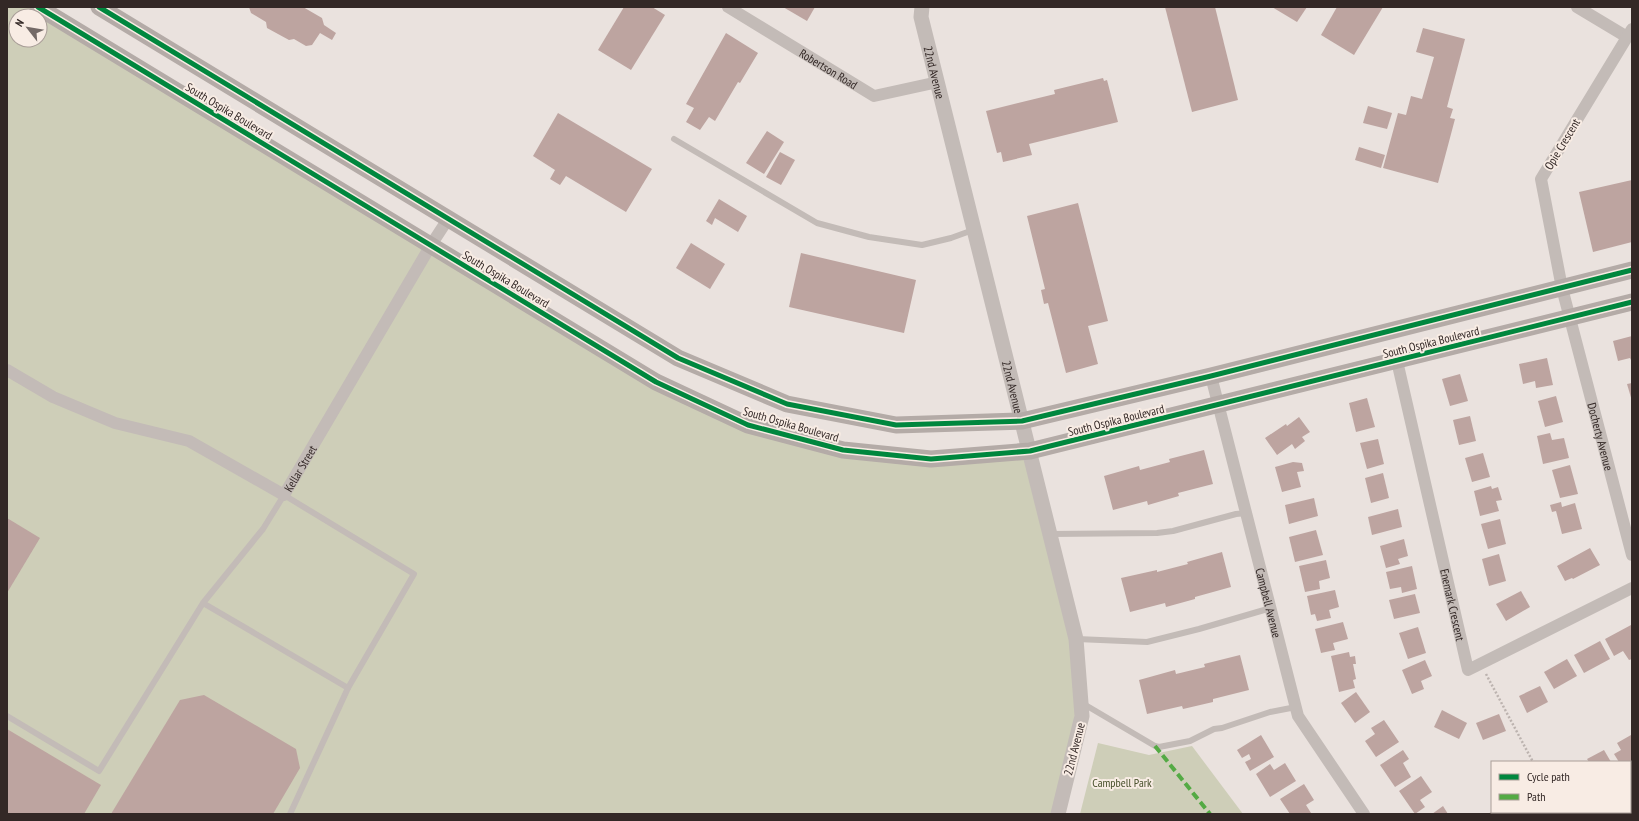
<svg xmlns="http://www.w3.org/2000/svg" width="1639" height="821" font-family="'PT Sans Narrow',sans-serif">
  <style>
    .green { fill: #ceceb8; fill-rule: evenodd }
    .building { fill: #bda4a0 }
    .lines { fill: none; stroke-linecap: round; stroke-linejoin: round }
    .path { stroke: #bcb3af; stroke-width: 2.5; stroke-dasharray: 2 2; stroke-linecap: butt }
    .service { stroke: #c3bbb7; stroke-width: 6 }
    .minor { stroke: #c3bbb7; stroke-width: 12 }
    .tertiary { stroke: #c3bbb7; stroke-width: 15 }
    .secondary { stroke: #b4aba7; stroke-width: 17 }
    .quiet { stroke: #54aa44; stroke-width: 4; stroke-dasharray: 8 4; stroke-linecap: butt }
    .cycleway-casing { stroke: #f8ece4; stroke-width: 8 }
    .cycleway { stroke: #00873e; stroke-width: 5 }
    .labels { text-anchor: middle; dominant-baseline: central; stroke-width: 4; stroke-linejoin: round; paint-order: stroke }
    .street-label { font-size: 12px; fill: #332826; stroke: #f8ece4 }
    .park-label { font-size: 12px; fill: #48502b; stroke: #f8ece4 }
  </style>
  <rect width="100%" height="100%" fill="#eae2de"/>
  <!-- green -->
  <g class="green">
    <path d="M7,7H35L643,372L744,419L841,450L1026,452L1082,671L1059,814H7ZM16,16H40V40H16Z"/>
    <path d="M1098,743L1149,755L1192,746L1243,814H1080Z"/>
  </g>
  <!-- building -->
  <g class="building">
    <path d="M249,7H303L322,18L324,25L336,33L332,40L320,33L312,45L306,46L294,39L289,40L267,28L266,22L251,13Z"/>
    <path d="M624,7H652L665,15L631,70L598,50Z"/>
    <path d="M783,7H815L807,21Z"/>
    <path d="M1165,7H1215L1238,100L1192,112Z"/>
    <path d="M1272,7H1307L1297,22Z"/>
    <path d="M1337,7H1383L1354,55L1321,35Z"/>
    <path d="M1423,28L1465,39L1447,107L1453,109L1450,118L1455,119L1438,183L1383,168L1398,113L1406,115L1411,96L1422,99L1434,57L1416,52Z"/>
    <path d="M726,33L758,53L740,83L738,82L715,121L709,117L700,130L686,122L694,108L686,104Z"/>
    <path d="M1103,78L1104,81L1107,80L1118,122L1029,144L1032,155L1003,162L1001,152L997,153L986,111L1055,94L1054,90Z"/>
    <path d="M1368,106L1392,113L1387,129L1363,123Z"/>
    <path d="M558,113L652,169L626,212L566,176L560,185L550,179L555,170L533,156Z"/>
    <path d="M767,131L784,142L764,174L746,163Z"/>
    <path d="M1359,147L1385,155L1381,168L1355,160Z"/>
    <path d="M780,152L795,160L781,185L766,177Z"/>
    <path d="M1632,180V242L1593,252L1579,192Z"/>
    <path d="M719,199L747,216L738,232L715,218L712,225L706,221Z"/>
    <path d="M1078,203L1108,321L1088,326L1098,364L1066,373L1048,303L1044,304L1041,290L1045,289L1027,216Z"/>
    <path d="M691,243L725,264L710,289L676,268Z"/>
    <path d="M801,253L916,280L904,333L789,307Z"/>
    <path d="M1632,336V362L1630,358L1618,361L1613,341Z"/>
    <path d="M1547,358L1553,385L1536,388L1535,381L1523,384L1519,364Z"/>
    <path d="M1460,374L1468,401L1450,406L1442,379Z"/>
    <path d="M1632,383V401L1627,384Z"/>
    <path d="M1556,396L1563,422L1545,427L1538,401Z"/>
    <path d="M1367,398L1375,427L1356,432L1349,403Z"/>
    <path d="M1470,416L1476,441L1459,445L1453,420Z"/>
    <path d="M1299,417L1310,432L1302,437L1305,441L1295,449L1292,444L1277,455L1265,438L1286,424L1287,426Z"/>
    <path d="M1550,433L1552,440L1564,438L1569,458L1543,464L1537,436Z"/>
    <path d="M1378,439L1384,464L1367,469L1360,443Z"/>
    <path d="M1204,450L1213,484L1178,493L1179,496L1148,505L1147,501L1113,510L1104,476L1139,466L1140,470L1170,462L1169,459Z"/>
    <path d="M1483,453L1490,477L1472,482L1465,458Z"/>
    <path d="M1293,462L1302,463L1304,471L1297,472L1301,487L1282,492L1275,467Z"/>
    <path d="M1570,465L1578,494L1560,498L1552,470Z"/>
    <path d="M1383,473L1389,498L1371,503L1365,478Z"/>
    <path d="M1491,486L1492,489L1498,487L1502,500L1496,501L1499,511L1480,516L1474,491Z"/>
    <path d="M1314,498L1318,516L1289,524L1285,505Z"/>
    <path d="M1561,502L1562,507L1575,503L1582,529L1562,534L1556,511L1552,512L1550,505Z"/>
    <path d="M1398,509L1402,527L1372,535L1368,517Z"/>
    <path d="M7,518L40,538L7,593Z"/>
    <path d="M1500,519L1506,544L1488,549L1481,524Z"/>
    <path d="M1316,530L1323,555L1295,562L1289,537Z"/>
    <path d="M1404,539L1408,556L1398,559L1400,564L1386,568L1380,546Z"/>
    <path d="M1590,548L1600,565L1573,579L1572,578L1565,581L1557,566Z"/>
    <path d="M1222,552L1231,587L1195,597V599L1166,607L1165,603L1130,612L1121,578L1157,570V572L1188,564L1187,562Z"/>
    <path d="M1499,554L1506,581L1489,586L1482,559Z"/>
    <path d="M1326,560L1330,578L1319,581L1320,589L1305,592L1299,566Z"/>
    <path d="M1412,566L1417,589L1402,593L1401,587L1390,589L1386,572Z"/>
    <path d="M1335,590L1339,607L1329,610L1331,618L1317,621L1315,614L1311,615L1307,596Z"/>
    <path d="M1521,591L1530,607L1506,621L1496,604Z"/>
    <path d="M1415,594L1420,613L1394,619L1389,600Z"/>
    <path d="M1343,622L1348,639L1333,643L1335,650L1321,653L1315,629Z"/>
    <path d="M1631,625L1632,659L1629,660L1623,651L1614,656L1605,639Z"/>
    <path d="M1418,627L1426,653L1408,659L1399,633Z"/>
    <path d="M1600,641L1610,659L1584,673L1574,655Z"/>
    <path d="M1349,652L1350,657L1355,656L1356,664H1353L1356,679L1353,680L1355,688L1339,692L1331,656Z"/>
    <path d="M1240,655L1249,690L1213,699V702L1183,709L1182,706L1147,714L1139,680L1175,670L1176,674L1205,667L1204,664Z"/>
    <path d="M1567,659L1577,676L1554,689L1544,672Z"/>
    <path d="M1425,660L1432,676L1421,681L1424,689L1412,694L1402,670Z"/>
    <path d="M1540,686L1548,702L1527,713L1519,696Z"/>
    <path d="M1356,692L1370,712L1355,723L1341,703Z"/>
    <path d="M204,695L296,749L300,768L273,814H111L180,700Z"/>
    <path d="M1442,710L1467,723L1459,739L1434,727Z"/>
    <path d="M1499,714L1506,731L1483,740L1476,723Z"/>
    <path d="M1384,720L1399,742L1376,757L1365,741L1375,734L1371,728Z"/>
    <path d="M7,729L101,785L84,814H7Z"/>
    <path d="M1261,735L1274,757L1250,771L1245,762L1251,759L1249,754L1242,758L1237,750Z"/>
    <path d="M1631,735L1632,764L1630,766V762H1619L1614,754L1621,750L1617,743Z"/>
    <path d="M1403,750L1409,759L1403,763L1411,777L1395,787L1380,765Z"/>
    <path d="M1604,750L1611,762H1589L1587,759Z"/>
    <path d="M1285,763L1296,781L1270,797L1256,774L1270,764L1274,770Z"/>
    <path d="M1421,776L1432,792L1420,800L1425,807L1415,814L1399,791Z"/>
    <path d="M1304,784L1314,800L1306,805L1311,813L1290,814L1280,799Z"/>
    <path d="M1443,806L1448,814H1432Z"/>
    <path d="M1491,812H1516L1517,814H1488Z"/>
    <path d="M1524,812H1552L1548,814H1525Z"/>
  </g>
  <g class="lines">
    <!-- path -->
    <g class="path">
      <path d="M1486,674L1533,762"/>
      <path d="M1560,812L1561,814"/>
    </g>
    <!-- service -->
    <g class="service">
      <path d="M674,139L817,223L869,237L922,245L951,238L973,230"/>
      <path d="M1051,534L1157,533L1173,531L1236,514L1247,513"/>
      <path d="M1077,639L1147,642L1199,629L1271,608"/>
      <path d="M1082,703L1155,746L1159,747L1190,741L1214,729L1222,728L1270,712L1296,707"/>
      <path d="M7,716L99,771L203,603L263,529L284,495L414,574L348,688L203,603"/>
      <path d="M290,814L348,688"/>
    </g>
    <!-- minor -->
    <g class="minor">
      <path id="s1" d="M728,7L874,96L938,82"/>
      <path d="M1577,7L1627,37"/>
      <path id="s2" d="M1632,29L1541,179L1562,288L1632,555"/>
      <path id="s3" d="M1397,361L1468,670L1632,588"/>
      <path id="s4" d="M7,370L53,397L115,423L189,441L284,495L431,245L448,219"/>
      <path id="s5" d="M1211,376L1298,716L1364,814"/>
      <path d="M1624,814L1628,812"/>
    </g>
    <!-- tertiary -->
    <path class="tertiary" id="s6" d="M922,7L921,17L1076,639L1082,716L1058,814"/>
    <!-- secondary -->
    <g class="secondary">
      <path d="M38,7L656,382L748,425L843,450L931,459L1030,451L1632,302"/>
      <path d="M99,7L678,358L787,404L896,425L1022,421L1211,376L1632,270"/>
    </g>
    <!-- quiet -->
    <path class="quiet" d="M1155,746L1210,814"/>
    <!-- cycleway casing -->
    <g class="cycleway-casing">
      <g id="cycleway">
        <path d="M38,7L656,382L748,425L843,450L931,459L1030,451L1632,302"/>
        <path d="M99,7L678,358L787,404L896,425L1022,421L1211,376L1632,270"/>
      </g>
    </g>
    <!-- cycleway -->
    <use href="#cycleway" class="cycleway"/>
  </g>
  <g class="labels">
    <!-- street labels -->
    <g class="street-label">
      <text stroke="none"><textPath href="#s1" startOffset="118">Robertson Road</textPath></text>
      <text stroke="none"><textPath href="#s6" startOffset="67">22nd Avenue</textPath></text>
      <text transform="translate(229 111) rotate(31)">South Ospika Boulevard</text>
      <text transform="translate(1562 144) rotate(-59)">Opie Crescent</text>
      <text transform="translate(506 279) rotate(31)">South Ospika Boulevard</text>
      <text transform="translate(1431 342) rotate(-14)">South Ospika Boulevard</text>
      <text stroke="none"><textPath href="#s6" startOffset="391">22nd Avenue</textPath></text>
      <text transform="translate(1116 420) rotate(-14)">South Ospika Boulevard</text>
      <text transform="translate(791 424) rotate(16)">South Ospika Boulevard</text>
      <text stroke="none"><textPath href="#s2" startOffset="440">Docherty Avenue</textPath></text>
      <text stroke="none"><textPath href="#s4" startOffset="337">Kellar Street</textPath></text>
      <text stroke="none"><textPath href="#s5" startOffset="234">Campbell Avenue</textPath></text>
      <text stroke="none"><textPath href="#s3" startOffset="250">Enemark Crescent</textPath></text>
      <text transform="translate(1074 749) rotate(-76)">22nd Avenue</text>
    </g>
    <!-- park labels -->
    <g class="park-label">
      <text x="1122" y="782">Campbell Park</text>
    </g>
  </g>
  <!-- border -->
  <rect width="1639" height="821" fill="none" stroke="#332826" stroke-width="16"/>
  <!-- legend -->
  <rect x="1491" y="761" width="140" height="52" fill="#f8ece4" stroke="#a99e98"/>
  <rect x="1499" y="774" width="20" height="6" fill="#00873e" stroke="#a99e98"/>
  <text x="1527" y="781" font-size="12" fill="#332826">Cycle path</text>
  <rect x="1499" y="794" width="20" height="6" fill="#54aa44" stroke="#a99e98"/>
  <text x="1527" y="801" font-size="12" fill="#332826">Path</text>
  <!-- north arrow -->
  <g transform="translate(28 28) rotate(301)"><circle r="19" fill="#f8ece4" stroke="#a99e98"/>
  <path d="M0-3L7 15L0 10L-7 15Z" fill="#736966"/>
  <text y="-6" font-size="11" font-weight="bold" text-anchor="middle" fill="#332826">N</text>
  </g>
</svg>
